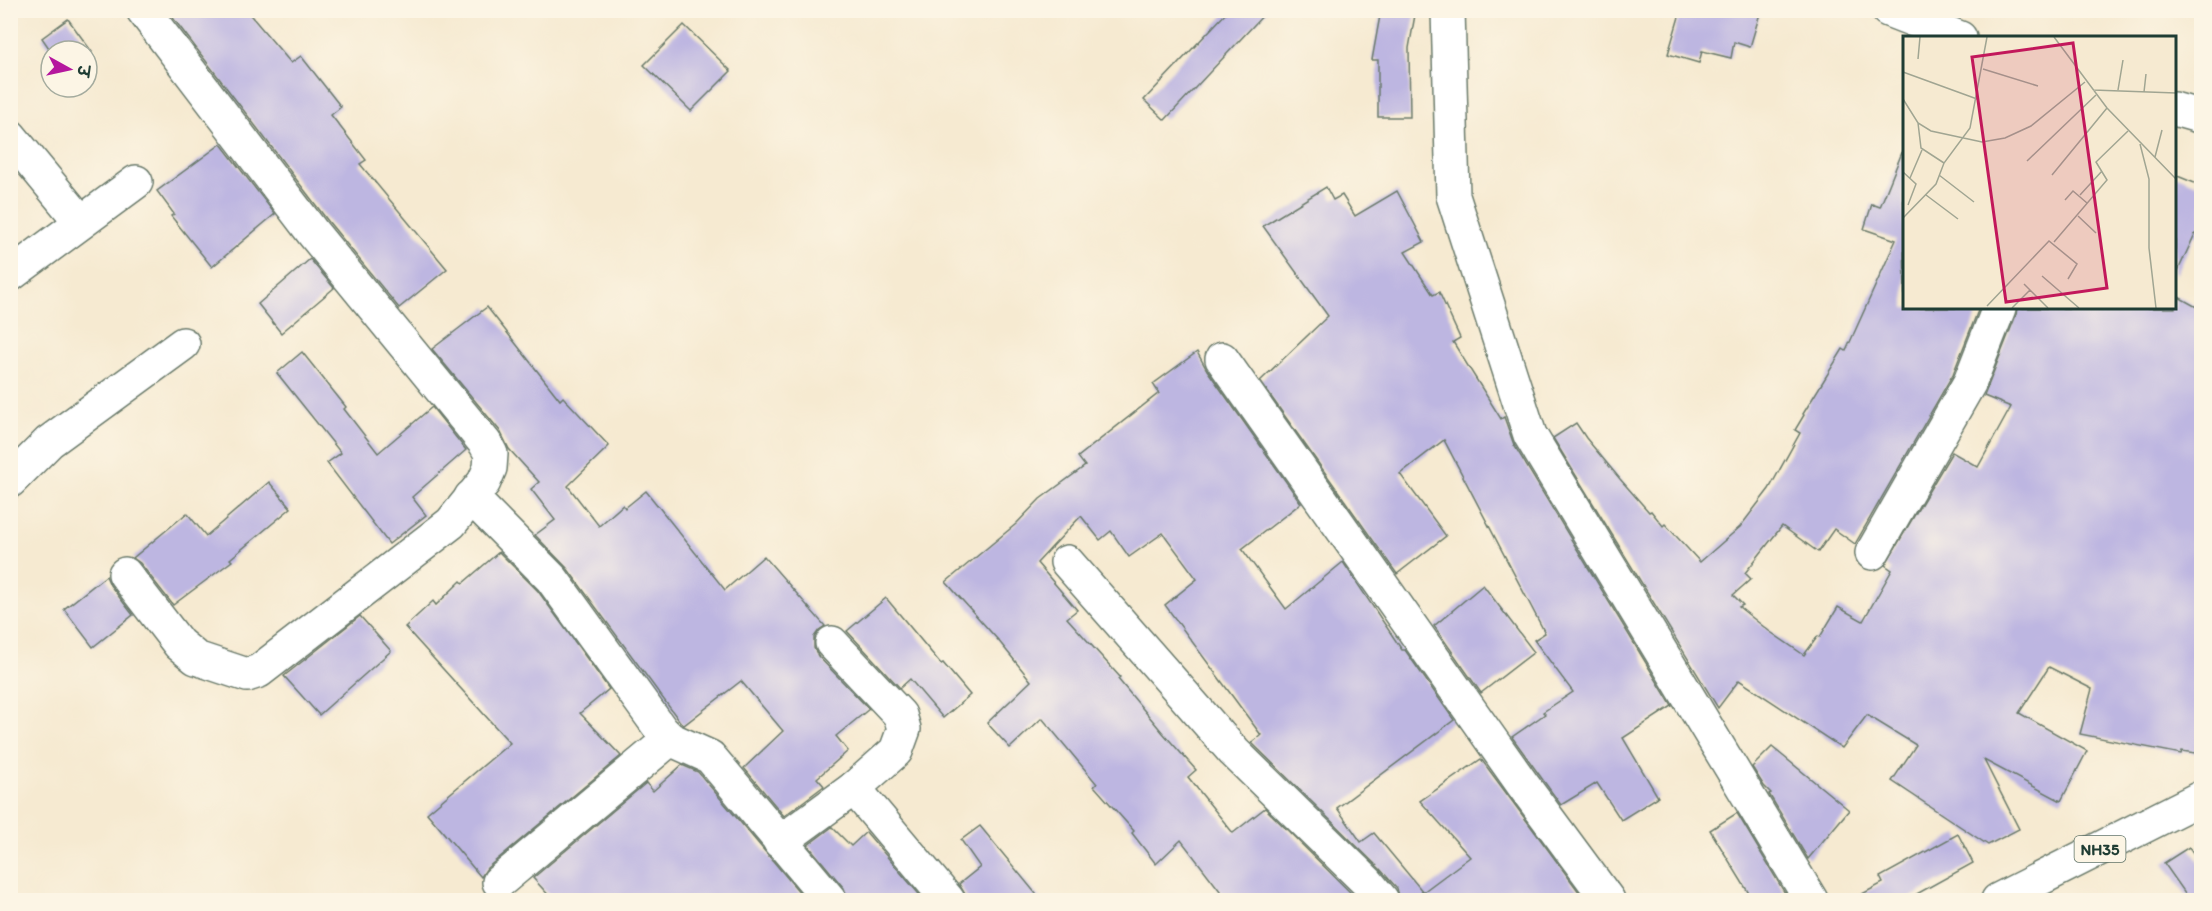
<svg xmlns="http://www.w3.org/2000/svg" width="2212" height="911" font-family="Itim,'Playpen Sans Deva',sans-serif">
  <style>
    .building { fill: #bdb6e1 }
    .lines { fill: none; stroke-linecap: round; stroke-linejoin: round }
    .street-casing { stroke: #6a7a6b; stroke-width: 36 }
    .highway-casing { stroke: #6a7a6b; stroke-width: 36 }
    .street { stroke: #fff; stroke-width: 33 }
    .highway { stroke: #fff; stroke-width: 33 }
    .labels { text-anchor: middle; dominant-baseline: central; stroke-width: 5; stroke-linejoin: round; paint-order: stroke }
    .shield { fill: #fcf5e5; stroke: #617469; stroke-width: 1.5 }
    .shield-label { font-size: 16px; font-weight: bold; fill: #1f3d34 }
    .inset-road { fill: none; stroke: #a0a592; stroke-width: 1.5 }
    .view { fill: #c2185b; fill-opacity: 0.15; stroke: #c2185b; stroke-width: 3 }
    .inset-edge { fill: none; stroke: #1f3d34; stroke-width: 3 }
  </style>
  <rect width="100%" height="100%" fill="#fcf5e5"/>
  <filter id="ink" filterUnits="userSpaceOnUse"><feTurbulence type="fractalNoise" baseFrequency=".0167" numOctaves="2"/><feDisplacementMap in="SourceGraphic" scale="12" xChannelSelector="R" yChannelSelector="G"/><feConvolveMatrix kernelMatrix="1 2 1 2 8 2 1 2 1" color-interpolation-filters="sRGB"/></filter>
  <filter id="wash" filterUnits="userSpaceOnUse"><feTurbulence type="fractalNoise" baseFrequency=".008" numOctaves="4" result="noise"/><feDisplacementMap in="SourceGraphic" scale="24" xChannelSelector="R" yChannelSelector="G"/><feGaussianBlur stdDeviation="1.35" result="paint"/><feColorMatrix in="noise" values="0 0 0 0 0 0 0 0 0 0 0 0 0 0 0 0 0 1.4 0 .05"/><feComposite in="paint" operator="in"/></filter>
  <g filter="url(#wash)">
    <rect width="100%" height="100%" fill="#f6ead1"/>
    <g id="blocks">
      <!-- building -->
      <g class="building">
        <path d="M167,10H246L291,63L301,56L341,107L331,115L366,160L360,164L447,269L399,308L328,221Z"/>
        <path d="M1229,10H1268L1165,120L1144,100Z"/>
        <path d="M1381,10H1395L1415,15L1409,48L1410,117H1378V60H1372Z"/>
        <path d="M1681,10H1761L1750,47L1734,42L1731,58L1702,51L1699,63L1668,54Z"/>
        <path d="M68,19L92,52L87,55V51H51L42,38Z"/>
        <path d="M684,25L731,71L691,111L644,65Z"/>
        <path d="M221,144L275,214L212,267L171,216L174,214L157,191Z"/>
        <path d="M1903,150L1905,308H1979L1953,374L1855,544L1834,529L1818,552L1782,526L1745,573L1751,579L1733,595L1743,605L1739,607L1769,631L1804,655L1818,636L1820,637L1838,607L1863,621L1892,570L1885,565L1952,452L1978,467L2011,407L1984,396L2016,315L2017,308H2175V295L2202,310V754L2182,751L2181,754L2080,734L2092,689L2049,667L2019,713L2087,751L2061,801L1984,760L2019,829L1988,845L1892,781L1916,745L1867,715L1842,748L1739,680L1718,708L1553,438L1576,423L1586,438L1620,479L1649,512L1651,511L1663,526L1665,524L1700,562L1740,527L1769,489L1800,433L1795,430L1804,415L1803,414L1843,349L1846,351L1896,240L1864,229L1872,204L1880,207Z"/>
        <path d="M2175,175L2202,186V237L2195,234L2175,277Z"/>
        <path d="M1326,187L1333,200L1342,195L1355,216L1397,191L1424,242L1405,252L1433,295L1439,292L1460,338L1453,342L1501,419L1504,417L1514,445L1672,706L1623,738L1658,797L1621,820L1597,783L1561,805L1512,737L1545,714L1543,712L1573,692L1534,640L1545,633L1444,440L1400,474L1446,536L1397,574L1260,381L1328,316L1263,226Z"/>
        <path d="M310,259L334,288L281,333L258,304Z"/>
        <path d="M487,307L560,400L563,397L609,446L568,486L599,526L623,505L625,508L646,491L725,590L764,556L825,626L819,630L814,637V648L818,656L869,709L836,736L848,751L817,778L824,786L784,816L744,768L783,731L741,681L684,725L681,723L567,568L535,535L555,520L531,489L539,482L509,449L500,431L432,349Z"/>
        <path d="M302,352L346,407L344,409L378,453L432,407L466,450L412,497L426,515L389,544L327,463L341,453L277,373Z"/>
        <path d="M1197,352L1207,370L1301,503L1242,549L1286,609L1343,562L1402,650H1405L1454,720L1337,808L1361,842L1374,833L1423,892L1470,857L1420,801L1481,759L1585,900H1400L1397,888L1380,869L1252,743L1261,735L1165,605L1197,579L1163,533L1129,557L1111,531L1100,540L1081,516L1037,563L1077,610L1067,618L1120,677L1118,679L1163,733L1196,770L1188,777L1233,833L1265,808L1358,900H1227L1181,840L1156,864L1132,833L1134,831L1094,786L1097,784L1042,718L1010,748L987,723L1031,681L998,640L946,582L1016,524L1040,499L1085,466L1078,457L1159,393L1153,384Z"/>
        <path d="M269,482L291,508L230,559L232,561L173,605L140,563L133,558L187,513L206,536Z"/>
        <path d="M499,552L538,591L609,689L580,713L621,756L487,868L481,877L427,813L510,743L405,627L433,601L436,605L461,581L463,583Z"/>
        <path d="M106,576L110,585L133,615L93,647L64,609Z"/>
        <path d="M1483,585L1534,652L1481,693L1434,626Z"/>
        <path d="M886,598L941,664L943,663L970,695L943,718L910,679L900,688L847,631Z"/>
        <path d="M360,616L391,651L319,715L284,676Z"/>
        <path d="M1772,747L1849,810L1808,859L1769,794L1771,793L1764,786L1752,767Z"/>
        <path d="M682,765L698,772L806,900H553L533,878L646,783L653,791Z"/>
        <path d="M1737,813L1789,900H1753L1710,830Z"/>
        <path d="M980,826L1041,900H966V896L959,884L980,867L961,840Z"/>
        <path d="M832,827L851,846L866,832L924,900H848L844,888L808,845Z"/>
        <path d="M1958,834L1973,863L1906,900H1851L1883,883L1880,877Z"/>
        <path d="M2189,847L2202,865V900H2190L2164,863Z"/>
      </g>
    </g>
  </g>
  <g filter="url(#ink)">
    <use href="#blocks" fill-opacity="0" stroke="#6a7a6b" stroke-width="1.5"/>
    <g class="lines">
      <!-- street casing -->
      <g class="street-casing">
        <g id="street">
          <path d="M1448,10L1453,196L1530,435L1811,900"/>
          <path d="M1888,10L1960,38"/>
          <path d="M2174,109L2202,117"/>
          <path d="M10,136L81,222"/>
          <path d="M10,275L136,182"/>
          <path d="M1222,359L1523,785L1608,900"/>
          <path d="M10,481L49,442L183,344"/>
          <path d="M471,497L552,579L662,731L670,739L710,757L830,900"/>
          <path d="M1872,553L1970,382L1999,308"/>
          <path d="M1067,562L1234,752L1367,882L1382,900"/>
          <path d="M125,574L179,644L196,658L247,675L259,671L451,523L484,482L490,468L491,454L485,443L313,233L143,10"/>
          <path d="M854,788L948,900"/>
          <path d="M780,842L854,788L896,751L904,729L900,715L832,643"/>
          <path d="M499,882L670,739"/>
        </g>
      </g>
      <!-- highway casing -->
      <g class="highway-casing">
        <path id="highway" d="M1998,900L2202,797"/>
      </g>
      <!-- street -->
      <use href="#street" class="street"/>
      <!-- highway -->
      <use href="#highway" class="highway"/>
    </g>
  </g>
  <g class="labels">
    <!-- shield labels -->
    <rect class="shield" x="2074.5" y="836" width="51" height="26" rx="4.5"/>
    <g class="shield-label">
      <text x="2100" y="849">NH35</text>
    </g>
  </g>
  <!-- overview -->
  <g transform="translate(1903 36)">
    <rect width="273" height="273" fill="#f6ead1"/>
    <path class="inset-road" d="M151,1L204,72L273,143M15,23L17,1M80,33L135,50M0,36L74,63M190,54L273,57M215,54L220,24M241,56L243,38M0,63L15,87L28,95L79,106L102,102L128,90L182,46M15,87L18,112L41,127M237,108L246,143V212L253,272M252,121L259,94M124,125L193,59M0,136L13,148L5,169M36,139L71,166M149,139L204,72M7,142L19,114M23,159L55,183M177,159L199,135M162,164L170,155L184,167M175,180L193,197M0,182L33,148L41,127L67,92L84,1M151,206L204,144L193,126L225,95M139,240L176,272M121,248L145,272M84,270L146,205L174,228L165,243M109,272L127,254"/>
    <path class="view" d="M170,7L204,252L103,266L69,21Z"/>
    <rect width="273" height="273" class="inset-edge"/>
  </g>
  <!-- margin -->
  <rect width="2212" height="911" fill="none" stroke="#fcf5e5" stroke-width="36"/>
  <!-- north arrow -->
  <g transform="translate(69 69) rotate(98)"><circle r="28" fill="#fcf5e5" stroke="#a4ab9e" stroke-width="1.5"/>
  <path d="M0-4.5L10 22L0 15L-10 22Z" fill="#b5179e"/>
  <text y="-9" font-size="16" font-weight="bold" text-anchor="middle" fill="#1f3d34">उ</text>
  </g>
</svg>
